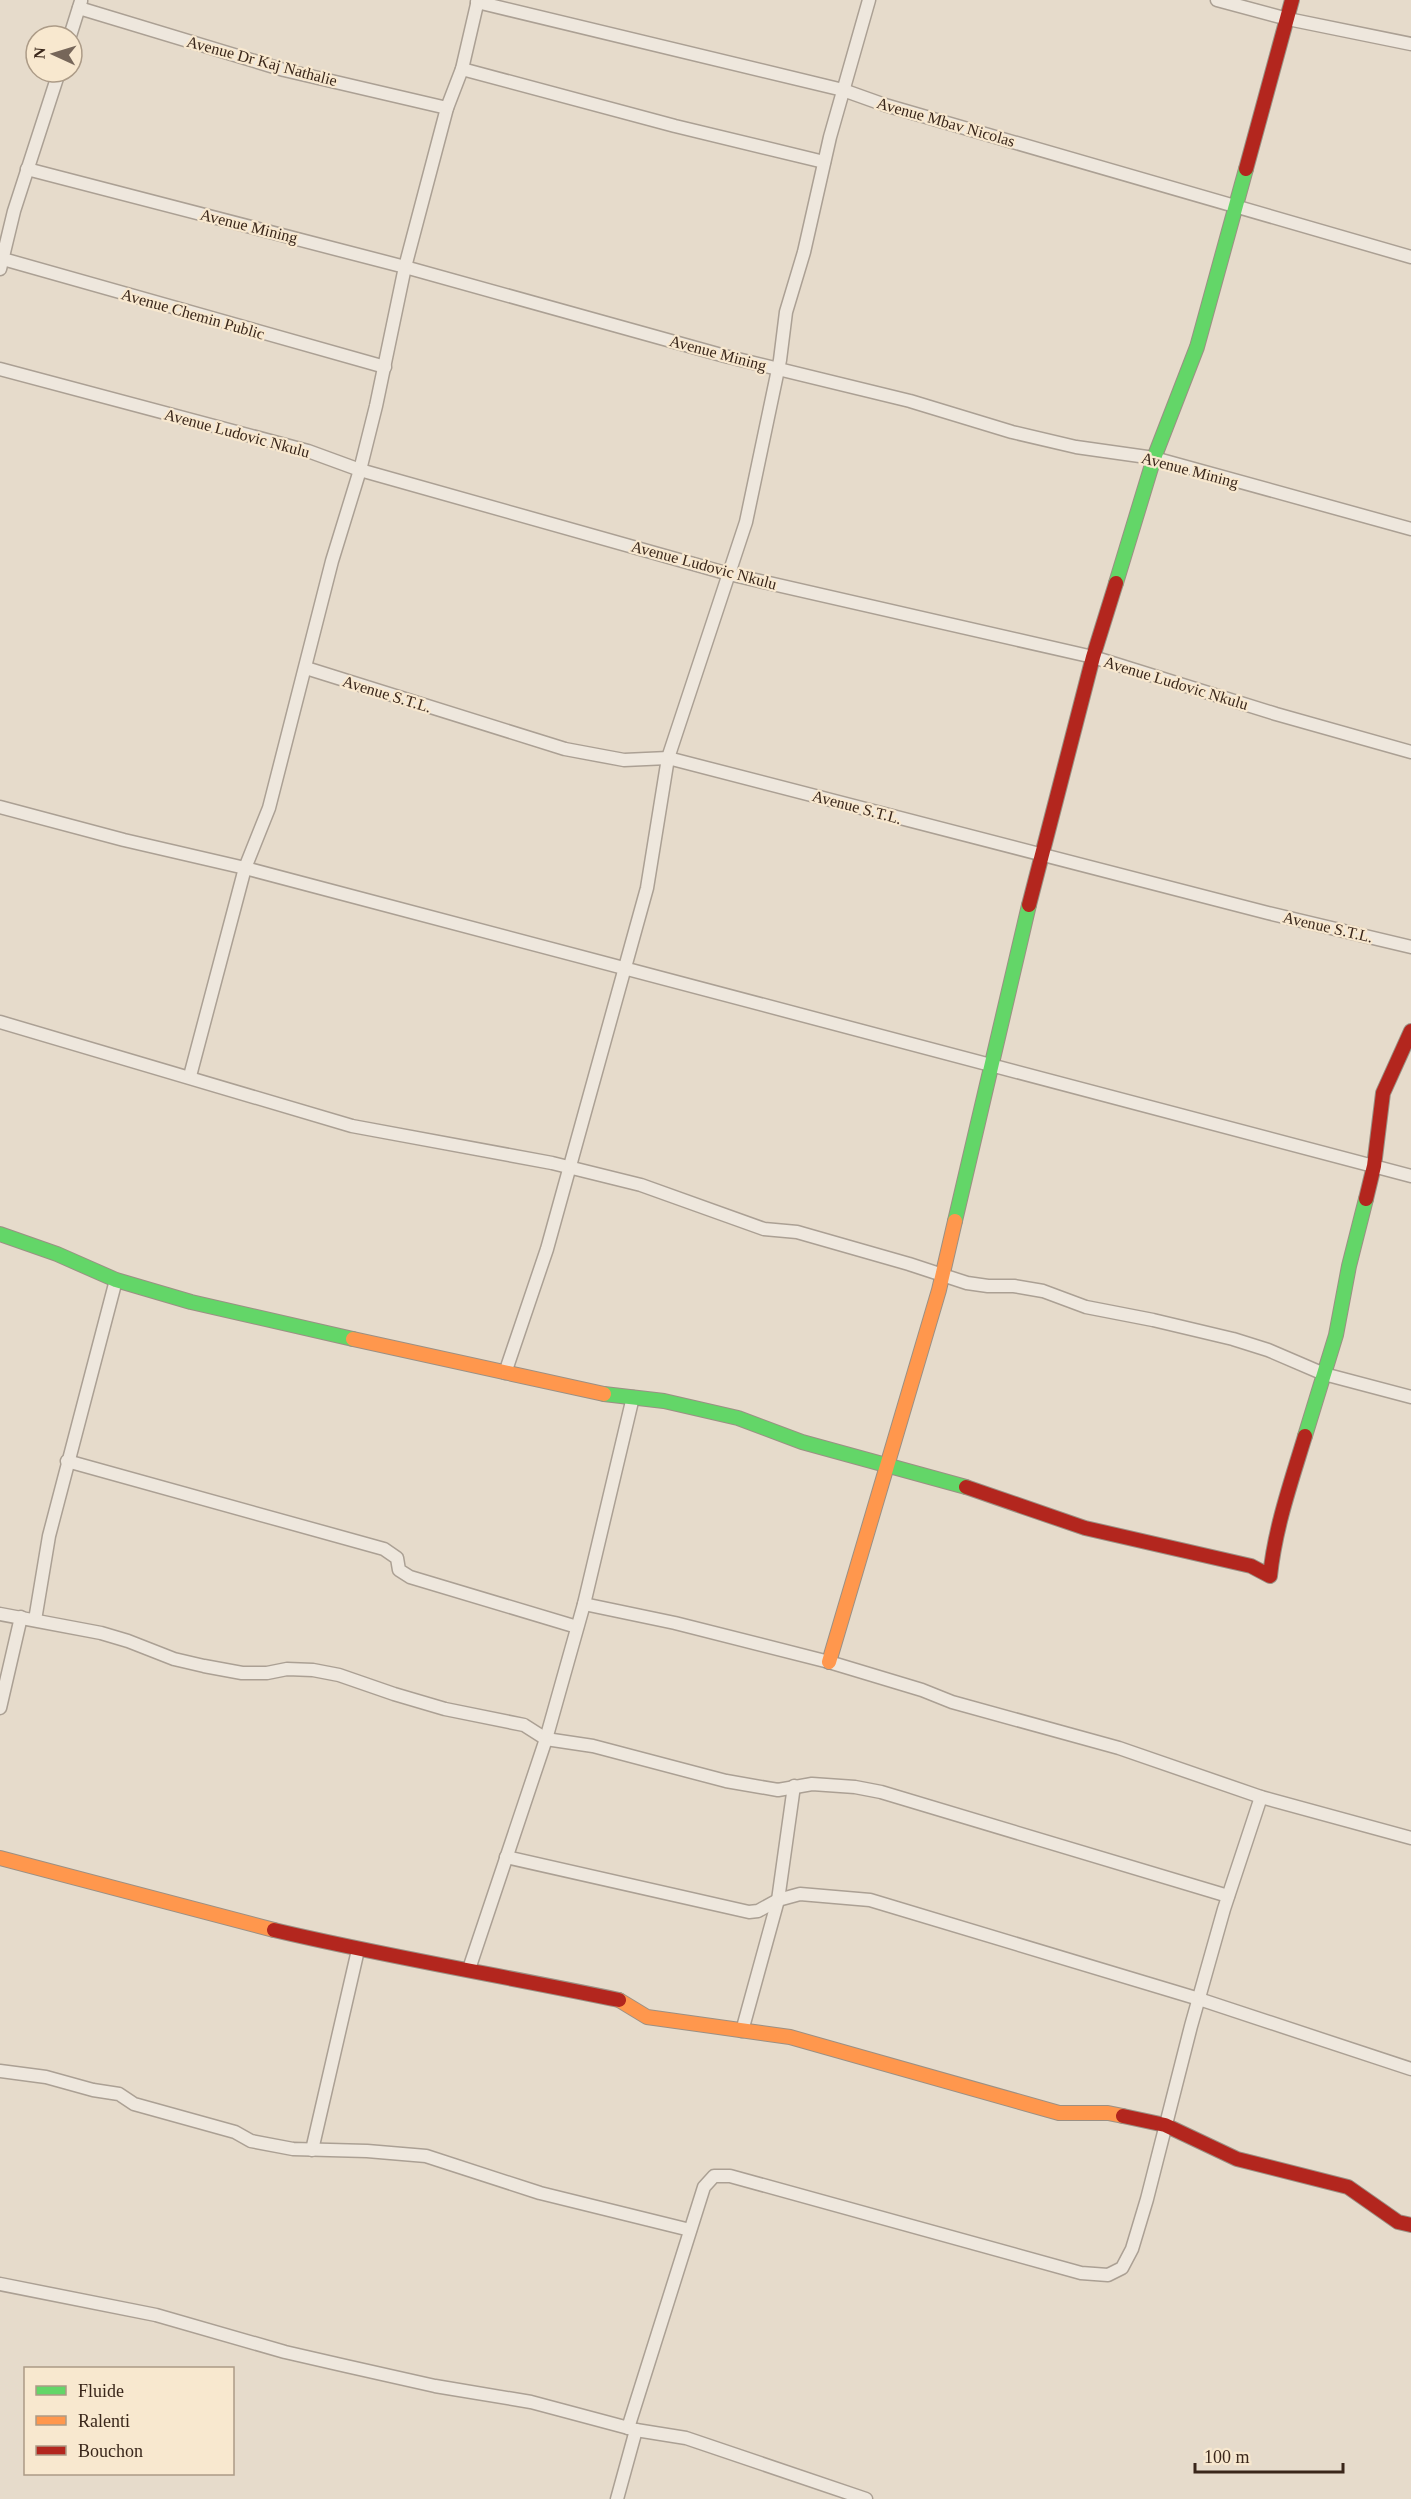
<svg xmlns="http://www.w3.org/2000/svg" width="1411" height="2499" font-family="'Times New Roman',serif">
  <style>
    .lines { fill: none; stroke-linecap: round; stroke-linejoin: round }
    .street-casing { stroke: #aba094; stroke-width: 15 }
    .fast-casing { stroke: #9b9084; stroke-width: 16 }
    .slow-casing { stroke: #9b9084; stroke-width: 16 }
    .jam-casing { stroke: #9b9084; stroke-width: 16 }
    .street { stroke: #eee7dd; stroke-width: 12 }
    .fast { stroke: #63d668; stroke-width: 14 }
    .slow { stroke: #ff974d; stroke-width: 14 }
    .jam { stroke: #b3261e; stroke-width: 14 }
    .labels { text-anchor: middle; dominant-baseline: central; stroke-width: 4.5; stroke-linejoin: round; paint-order: stroke }
    .street-label { font-size: 16px; fill: #3a271b; stroke: #f8e8cf }
  </style>
  <rect width="100%" height="100%" fill="#e6dbcb"/>
  <g class="lines">
    <!-- street casing -->
    <g class="street-casing">
      <g id="street">
        <path d="M1217,0L1288,19L1411,44"/>
        <path d="M477,2L843,90L885,105L1411,257"/>
        <path d="M79,8L284,70L447,108"/>
        <path d="M70,36L81,1"/>
        <path d="M462,69L675,126L824,162"/>
        <path d="M27,169L405,267L725,356L910,401L1012,432L1076,447L1154,458L1411,529"/>
        <path d="M3,259L385,367"/>
        <path d="M0,269L14,211L59,72"/>
        <path d="M0,369L308,451L360,470L729,574L1093,657L1276,714L1411,752"/>
        <path d="M306,668L565,749L624,760L668,758L1268,913L1411,947"/>
        <path d="M0,807L124,840L245,868L1411,1176"/>
        <path d="M0,1022L352,1126L552,1163L641,1185L764,1229L797,1232L909,1264L967,1283L988,1286H1014L1043,1291L1086,1307L1153,1320L1233,1339L1268,1350L1324,1374L1411,1397"/>
        <path d="M190,1076L245,868L269,808L332,561L360,470L376,406L405,267L447,108L462,69L478,0"/>
        <path d="M505,1373L547,1249L647,888L668,758L746,522L780,360L786,312L804,252L830,137L869,0"/>
        <path d="M67,1461L384,1549L397,1558L399,1570L410,1577L577,1627"/>
        <path d="M584,1604L675,1623L829,1662L922,1690L952,1702L1119,1748L1261,1797L1411,1838"/>
        <path d="M0,1614L101,1633L128,1641L174,1659L204,1666L242,1673H267L287,1669L313,1670L339,1675L394,1694L445,1709L524,1725L546,1739L593,1746L726,1781L778,1790L812,1784L855,1787L881,1792L1228,1896"/>
        <path d="M35,1620L49,1536L116,1280"/>
        <path d="M0,1708L21,1617"/>
        <path d="M506,1857L749,1912L758,1911L778,1900L800,1894L870,1900L1199,1999L1411,2069"/>
        <path d="M469,1969L546,1739L584,1604L633,1397"/>
        <path d="M742,2031L778,1900L794,1786"/>
        <path d="M0,2071L46,2077L93,2090L119,2094L134,2104L235,2132L251,2141L293,2149L367,2151L426,2156L540,2193L690,2230"/>
        <path d="M312,2150L358,1950"/>
        <path d="M0,2284L156,2315L285,2352L346,2366L435,2386L531,2402L636,2430L686,2438L866,2499"/>
        <path d="M628,2428L704,2187L714,2176H730L1081,2273L1108,2275L1122,2268L1132,2249L1147,2199L1191,2026L1224,1909L1261,1797"/>
        <path d="M617,2499L636,2430"/>
      </g>
    </g>
    <!-- fast casing -->
    <g class="fast-casing">
      <g id="fast">
        <path d="M1116,583L1154,458L1197,347L1246,169"/>
        <path d="M955,1221L1029,905"/>
        <path d="M0,1234L57,1254L116,1280L191,1302L353,1339"/>
        <path d="M604,1394L664,1401L738,1418L802,1442L966,1487"/>
        <path d="M1305,1436L1336,1335L1349,1266L1366,1199"/>
      </g>
    </g>
    <!-- slow casing -->
    <g class="slow-casing">
      <g id="slow">
        <path d="M353,1339L604,1394"/>
        <path d="M829,1662L939,1290L955,1221"/>
        <path d="M0,1858L274,1930"/>
        <path d="M619,2000L647,2017L790,2037L1059,2113H1108L1123,2116"/>
      </g>
    </g>
    <!-- jam casing -->
    <g class="jam-casing">
      <g id="jam">
        <path d="M1246,169L1292,0"/>
        <path d="M1029,905L1093,657L1116,583"/>
        <path d="M1366,1199L1374,1166L1383,1093L1411,1031"/>
        <path d="M966,1487L1085,1528L1251,1566L1270,1576C1275,1528 1291,1482 1305,1436"/>
        <path d="M274,1930C388,1957 504,1976 619,2000"/>
        <path d="M1123,2116L1165,2125L1237,2159L1348,2187L1398,2222L1411,2225"/>
      </g>
    </g>
    <!-- street -->
    <use href="#street" class="street"/>
    <!-- fast -->
    <use href="#fast" class="fast"/>
    <!-- slow -->
    <use href="#slow" class="slow"/>
    <!-- jam -->
    <use href="#jam" class="jam"/>
  </g>
  <g class="labels">
    <!-- street labels -->
    <g class="street-label">
      <text transform="translate(262 61) rotate(15)">Avenue Dr Kaj Nathalie</text>
      <text transform="translate(946 122) rotate(16)">Avenue Mbav Nicolas</text>
      <text transform="translate(249 226) rotate(14)">Avenue Mining</text>
      <text transform="translate(193 314) rotate(16)">Avenue Chemin Public</text>
      <text transform="translate(718 353) rotate(15)">Avenue Mining</text>
      <text transform="translate(237 433) rotate(15)">Avenue Ludovic Nkulu</text>
      <text transform="translate(1190 470) rotate(15)">Avenue Mining</text>
      <text transform="translate(704 565) rotate(15)">Avenue Ludovic Nkulu</text>
      <text transform="translate(1176 683) rotate(17)">Avenue Ludovic Nkulu</text>
      <text transform="translate(387 694) rotate(17)">Avenue S.T.L.</text>
      <text transform="translate(857 807) rotate(15)">Avenue S.T.L.</text>
      <text transform="translate(1328 927) rotate(13)">Avenue S.T.L.</text>
    </g>
  </g>
  <!-- legend -->
  <rect x="24" y="2367" width="210" height="108" fill="#f8e8cf" stroke="#ac9b87" stroke-width="1.5"/>
  <rect x="36" y="2386" width="30" height="9" fill="#63d668" stroke="#ac9b87" stroke-width="1.5"/>
  <text x="78" y="2397" font-size="18" fill="#3a271b">Fluide</text>
  <rect x="36" y="2416" width="30" height="9" fill="#ff974d" stroke="#ac9b87" stroke-width="1.5"/>
  <text x="78" y="2427" font-size="18" fill="#3a271b">Ralenti</text>
  <rect x="36" y="2446" width="30" height="9" fill="#b3261e" stroke="#ac9b87" stroke-width="1.5"/>
  <text x="78" y="2457" font-size="18" fill="#3a271b">Bouchon</text>
  <!-- north arrow -->
  <g transform="translate(54 54) rotate(274)"><circle r="28" fill="#f8e8cf" stroke="#ac9b87" stroke-width="1.5"/>
  <path d="M0-4.5L10 22L0 15L-10 22Z" fill="#766659"/>
  <text y="-9" font-size="16" font-weight="bold" text-anchor="middle" fill="#3a271b">N</text>
  </g>
  <!-- scale -->
  <path d="M1195 2463v9h148v-9" fill="none" stroke="#3a271b" stroke-width="3"/>
  <text x="1204" y="2463" font-size="18" fill="#3a271b" stroke="#f8e8cf" stroke-width="4.5" paint-order="stroke">100 m</text>
</svg>
